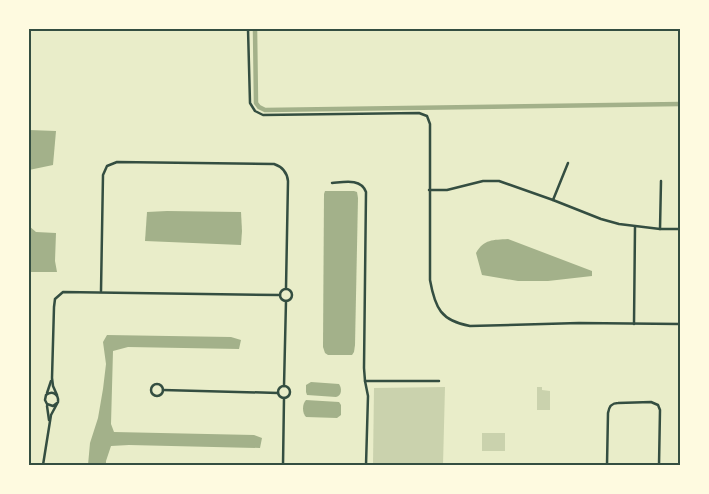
<svg xmlns="http://www.w3.org/2000/svg" width="709" height="494" font-family="'DejaVu Sans',sans-serif">
  <style>
    .green { fill: #cad2ad }
    .water { fill: #a3b18a }
    .lines { fill: none; stroke-linecap: round; stroke-linejoin: round }
    .canal { stroke: #a3b18a; stroke-width: 4.5 }
    .minor { stroke: #344e41; stroke-width: 2.5 }
    .neatline { fill: none; stroke: #344e41; stroke-width: 2 }
  </style>
  <rect width="100%" height="100%" fill="#e9edc9"/>
  <!-- green -->
  <g class="green">
    <path d="M445,387L443,465H373L374,388Z"/>
    <path d="M537,387H542V390L550,391V410H537Z"/>
    <rect x="482" y="433" width="23" height="18"/>
  </g>
  <!-- water -->
  <g class="water">
    <path d="M29,130L56,131L53,165L29,170Z"/>
    <path d="M29,188L31,200L29,226L36,232L56,233L55,261L57,272H29Z"/>
    <path d="M325,191H354L357,192L358,198L355,345L354,352L352,355H328L325,353L323,347L324,194Z"/>
    <path d="M167,211L241,212L242,231L241,245L145,241L147,212Z"/>
    <path d="M508,239L592,271V276L548,281H518L482,275L476,253C484,239 493,240 508,239Z"/>
    <path d="M107,335L231,337L241,340L239,349L128,347L113,351L111,424L114,432L254,435L262,438L260,448L129,445L111,446L106,461V465H88L90,443L98,418L103,389L106,364L103,342Z"/>
    <path d="M311,382L339,384C342,388 342,396 336,397L307,395L306,392V385Z"/>
    <path d="M306,400L339,402L341,405V415L337,418L306,417C302,413 302,404 306,400Z"/>
  </g>
  <g class="lines">
    <!-- canal -->
    <path class="canal" d="M255,29L256,103L259,107L265,110L680,104"/>
    <!-- minor -->
    <g class="minor">
      <path d="M248,29L250,103L255,111L263,115L419,113L427,116L430,124V280C435,308 441,321 470,326L579,323L680,324"/>
      <path d="M332,183C344,182 361,178 366,192L364,368L365,381L368,396L366,465"/>
      <path d="M429,190H447L483,181H499L553,200L601,219L619,224L660,229H680"/>
      <path d="M553,200L568,163"/>
      <path d="M660,229L661,181"/>
      <circle cx="286" cy="295" r="6"/>
      <path d="M101,291L103,175L107,166L117,162L274,164C283,167 287,172 288,181L286,288"/>
      <path d="M634,324L635,227"/>
      <path d="M365,381H439"/>
      <circle cx="157" cy="390" r="6"/>
      <path d="M284,386L286,301"/>
      <circle cx="284" cy="392" r="6"/>
      <path d="M163,390L278,393"/>
      <path d="M47,393L51,381"/>
      <path d="M57,395L53,386L52,378L54,307L55,299L63,292L280,295"/>
      <path d="M47,406L49,420"/>
      <path d="M43,465L51,415L58,402C59,394 52,390 46,395L45,400L47,404L53,406L57,403"/>
      <path d="M283,465L284,398"/>
      <path d="M607,465L608,413C609,407 611,403 618,403L651,402L658,405L660,410L659,465"/>
    </g>
  </g>
  <!-- border -->
  <rect width="709" height="494" fill="none" stroke="#fefae0" stroke-width="60"/>
  <rect x="30" y="30" width="649" height="434" class="neatline"/>
</svg>
